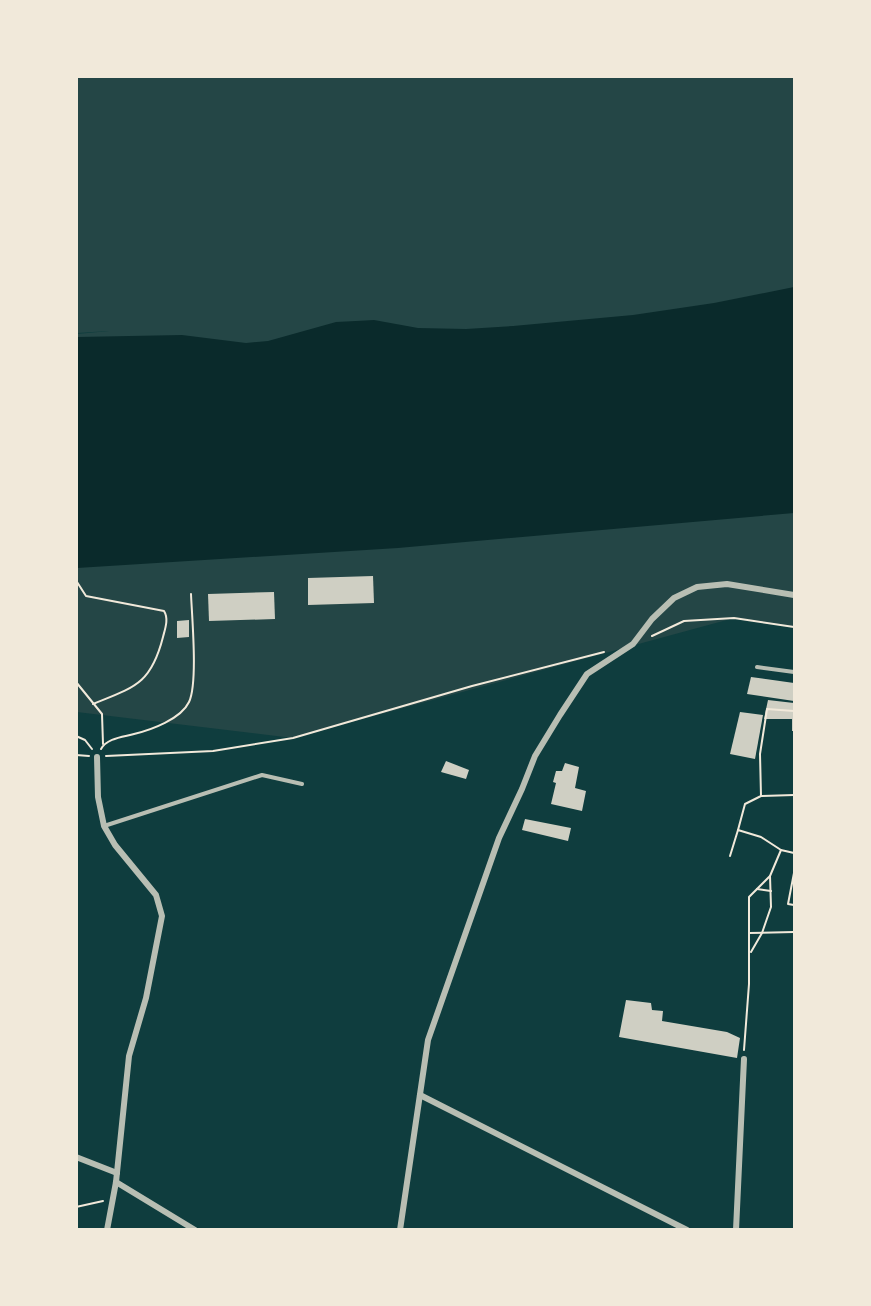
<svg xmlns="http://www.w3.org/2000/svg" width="871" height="1306" font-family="'IBM Plex Sans',sans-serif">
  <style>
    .green { fill: #244646 }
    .water { fill: #0a2a2b }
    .building { fill: #cfcfc3 }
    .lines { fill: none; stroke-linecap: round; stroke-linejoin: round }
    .path { stroke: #f1e9da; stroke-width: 2 }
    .service { stroke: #b8beb3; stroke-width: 4 }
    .minor { stroke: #b8beb3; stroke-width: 6 }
  </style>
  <rect width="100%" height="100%" fill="#0f3d3e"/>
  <!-- green -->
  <path class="green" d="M77,77H794V627L734,618L293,738L77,712V334L109,331L77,333Z"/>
  <!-- water -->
  <path class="water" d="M794,287V513L398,548L77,568V337L182,335L246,343L268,341L336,322L356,321L374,320L418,328L466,329L513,326L633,315L714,303Z"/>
  <!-- building -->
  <g class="building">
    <path d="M373,576L374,603L308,605V578Z"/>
    <path d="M274,592L275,619L209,621L208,594Z"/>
    <path d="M189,620V637L177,638V621Z"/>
    <path d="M751,677L794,683V701L747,694Z"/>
    <path d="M768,700L794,703V731H792V719H764Z"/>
    <path d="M740,712L763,715L755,759L730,754Z"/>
    <path d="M446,761L469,770L466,779L441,772Z"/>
    <path d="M565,763L579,767L575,788L586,791L582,811L551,804L556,783L553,782L556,771H562Z"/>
    <path d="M525,819L571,828L568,841L522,830Z"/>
    <path d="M626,1000L651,1003L652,1010L663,1011L662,1021L727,1032L740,1038L737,1058L619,1037Z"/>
  </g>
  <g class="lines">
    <!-- path -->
    <g class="path">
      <path d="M77,582L86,596L164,611C169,619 165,629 163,637C151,684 135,687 93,704"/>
      <path d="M652,636L684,621L734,618L794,627"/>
      <path d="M76,682L102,714L103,744"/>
      <path d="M76,736L85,740L92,749"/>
      <path d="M101,749C107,738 123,737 134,734C151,730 181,719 189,702C198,683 192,618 191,594"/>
      <path d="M76,755L89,756"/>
      <path d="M106,756L213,751L293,738L472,686L604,652"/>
      <path d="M761,796L794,795"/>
      <path d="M738,830L745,804L761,796L760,754L767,709L794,711"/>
      <path d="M730,856L738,830L761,837L781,850"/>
      <path d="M794,873L788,904L794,905"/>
      <path d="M757,889L771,891"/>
      <path d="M749,933V897L770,876"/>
      <path d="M751,952L762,933L771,907L770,876L781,850L794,853"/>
      <path d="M744,1050L749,984V933L794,932"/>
      <path d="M76,1207L103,1201"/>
    </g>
    <!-- service -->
    <g class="service">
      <path d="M757,667L794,672"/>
      <path d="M104,826L262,775L302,784"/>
    </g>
    <!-- minor -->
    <g class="minor">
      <path d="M97,757L98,797L104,826L115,845L156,895L162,916L146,998L129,1056L116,1182L107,1230"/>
      <path d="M420,1095L687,1230"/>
      <path d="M76,1157L117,1173"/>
      <path d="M116,1182L195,1230"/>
      <path d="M400,1230L428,1040L499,838L522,789L535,756L560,715L587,674L633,644L652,619L674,598L697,587L727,584L794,595"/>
      <path d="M736,1230L744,1059"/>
    </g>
  </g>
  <!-- border -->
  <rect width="871" height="1306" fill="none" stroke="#f1e9da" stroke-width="156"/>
</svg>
